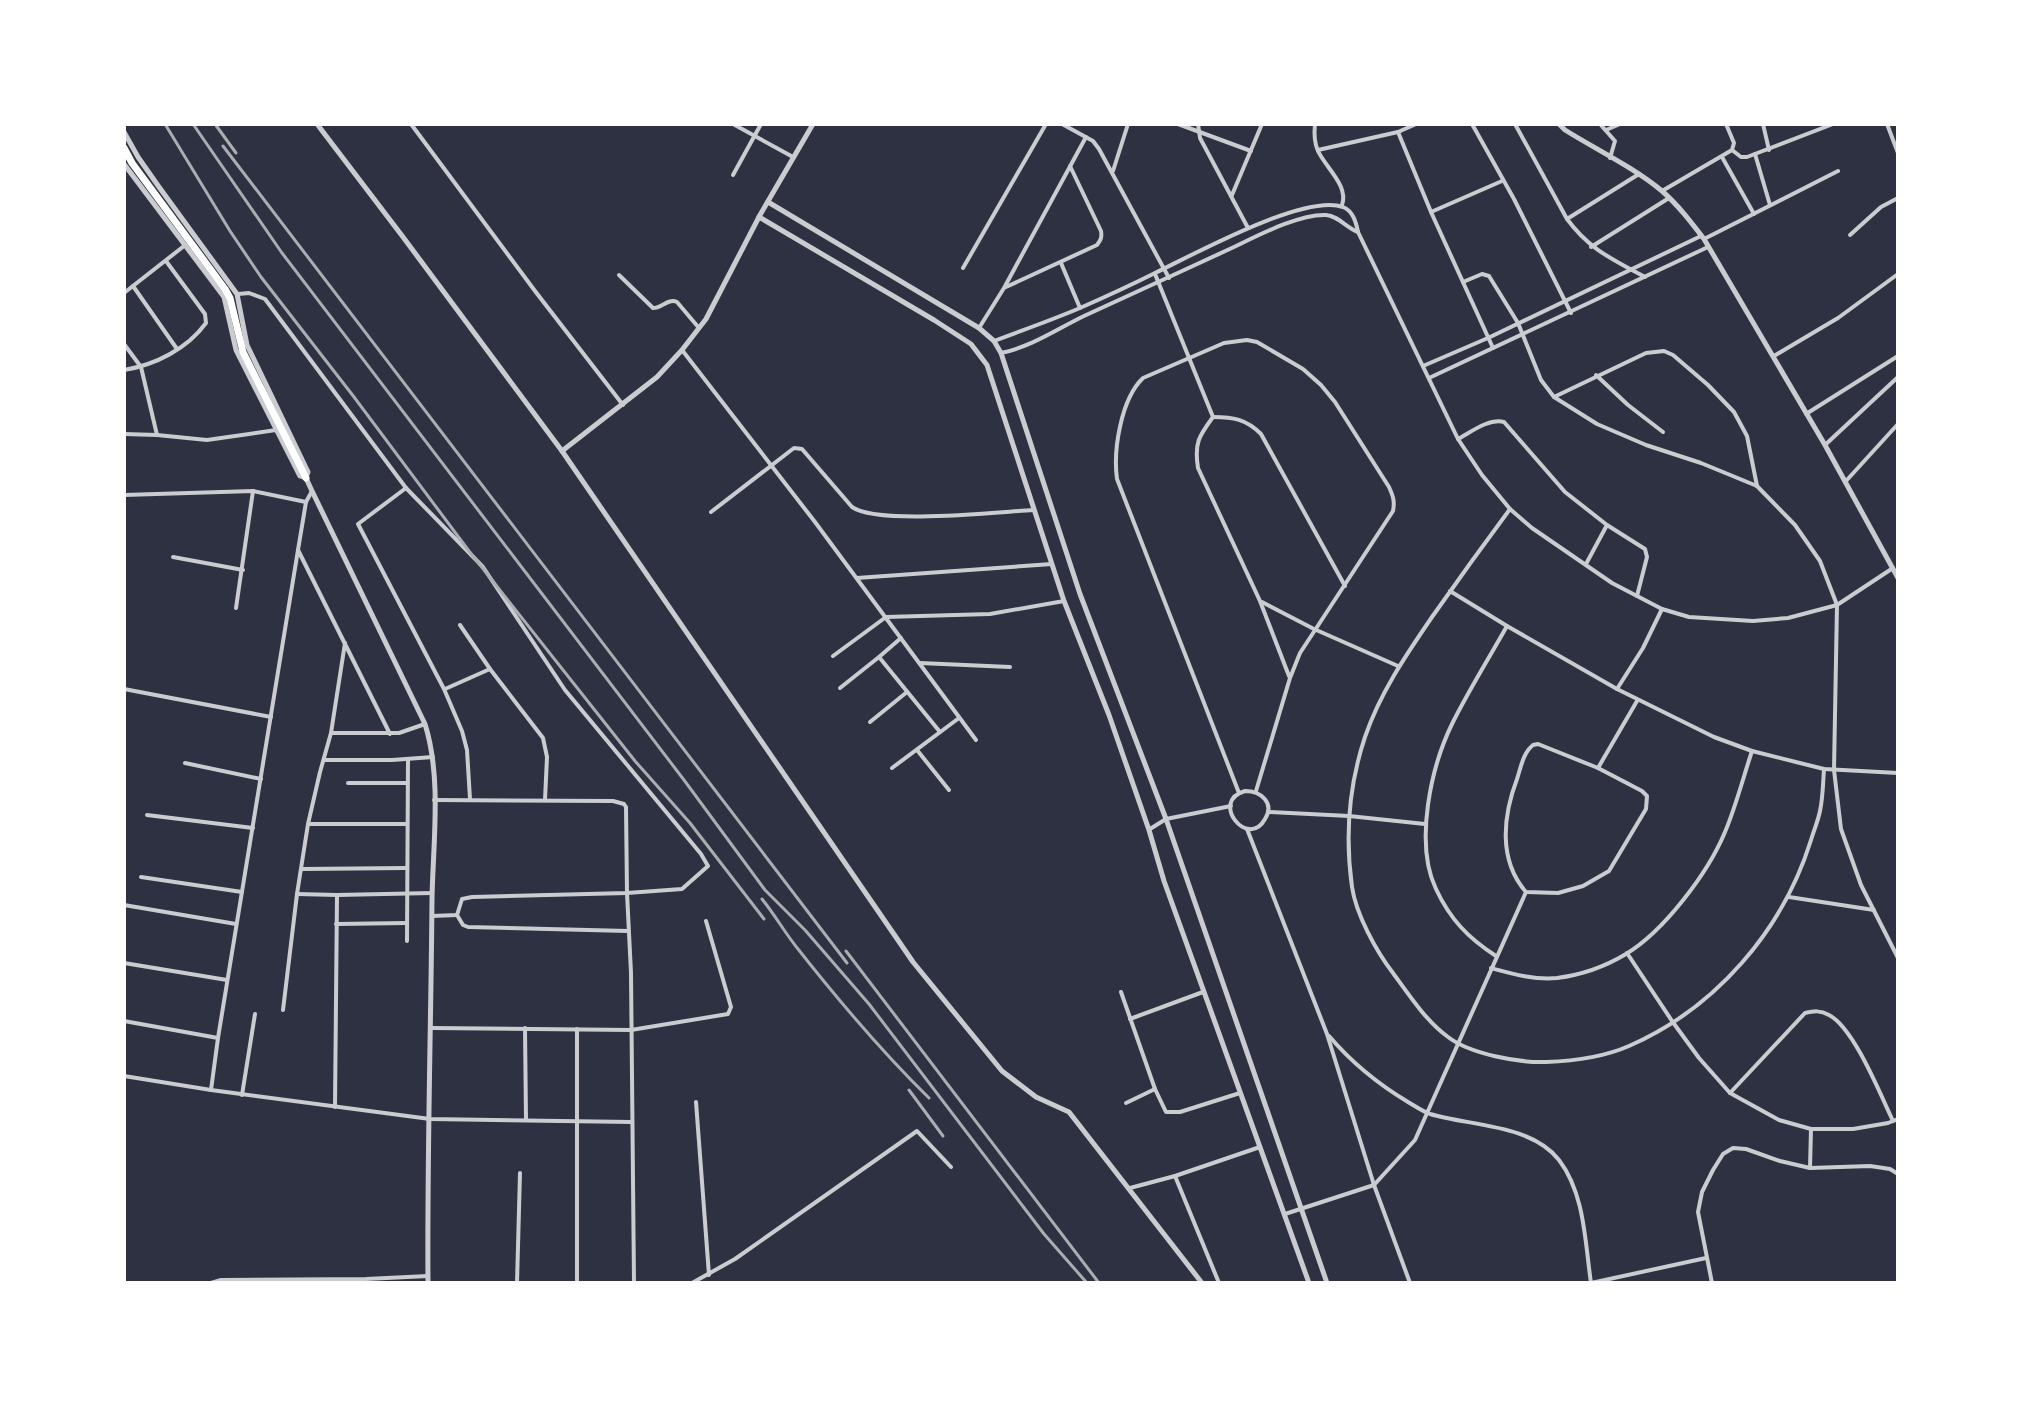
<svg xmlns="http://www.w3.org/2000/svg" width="2022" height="1407" font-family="Figtree,sans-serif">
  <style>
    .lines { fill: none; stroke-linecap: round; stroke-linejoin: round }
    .minor { stroke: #caccd0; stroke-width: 4 }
    .tertiary { stroke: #caccd0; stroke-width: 5 }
    .trunk { stroke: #fff; stroke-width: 7 }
    .rail { stroke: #abadb3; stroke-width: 3 }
  </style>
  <rect width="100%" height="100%" fill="#2d3142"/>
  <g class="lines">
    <!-- minor -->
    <g class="minor">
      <path d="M411,124L535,291L623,405"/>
      <path d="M733,124L793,157"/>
      <path d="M1062,124L1093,141L1099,149L1169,278"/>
      <path d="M1178,124L1251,151"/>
      <path d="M1198,124L1200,138L1248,228"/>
      <path d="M1315,124C1314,133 1314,142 1318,151C1326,168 1349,186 1342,205"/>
      <path d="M1472,124L1514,199L1571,313"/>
      <path d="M1515,124L1567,219C1590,250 1612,259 1645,277"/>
      <path d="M1600,124L1615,141L1610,158"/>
      <path d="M1763,124L1769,150"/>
      <path d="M1887,124L1898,153"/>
      <path d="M1606,130L1620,124"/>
      <path d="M1398,132L1431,212L1493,348"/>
      <path d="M1318,150L1398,132L1416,124"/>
      <path d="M1732,150L1741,157H1747L1833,124"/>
      <path d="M1755,154L1770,205"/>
      <path d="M1722,157L1754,214"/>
      <path d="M1113,171L1128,124"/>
      <path d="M733,175L761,124"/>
      <path d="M1662,191L1732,150L1734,143L1726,124"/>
      <path d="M1232,195L1262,124"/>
      <path d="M1431,212L1502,181"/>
      <path d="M1567,219L1639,174"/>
      <path d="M1850,235L1881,207L1898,198"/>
      <path d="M1704,239L1838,171"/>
      <path d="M1591,247L1669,198"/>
      <path d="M1061,263L1080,308"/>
      <path d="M963,268L1046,124"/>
      <path d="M1155,274L1213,417"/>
      <path d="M619,275L653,308C662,308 668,298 677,302L699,328"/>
      <path d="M1463,282L1482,274L1489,276L1518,323L1541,380L1554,397L1597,424L1646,445L1701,463L1757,486L1795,525L1820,561L1837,605L1834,770L1841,829L1861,885L1898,958"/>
      <path d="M133,286L177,349"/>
      <path d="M1006,287L1097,245C1101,240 1102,237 1101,231L1070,166"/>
      <path d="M124,293L184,246"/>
      <path d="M238,294L249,293L265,299L406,488L483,567L565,690L701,854L708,866L682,889L627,893L472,897L462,899L457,915L432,916"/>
      <path d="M979,328L1004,288L1086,137"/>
      <path d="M994,341C1023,330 1052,320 1080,308C1105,297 1129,286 1153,274C1191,256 1304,193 1343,207C1353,211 1356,222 1358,232L1458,439L1482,475L1510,509L1532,528L1612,583L1662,609L1689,617L1753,621L1788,618L1837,605L1893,568"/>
      <path d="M124,344L141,367L157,435"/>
      <path d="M682,350L815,522L976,740"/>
      <path d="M1001,353C1031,347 1057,329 1084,316C1135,293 1184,270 1234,247C1259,235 1299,214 1326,215C1339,216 1346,228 1358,232"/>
      <path d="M1774,356L1838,318L1898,274"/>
      <path d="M1423,366L1488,338L1701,236"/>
      <path d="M124,370C155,365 187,349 206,323L205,314L166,261"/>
      <path d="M1596,375L1628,405L1663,432"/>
      <path d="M1429,378L1708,247"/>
      <path d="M1554,397L1646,353L1664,351L1673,355L1708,385L1734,412L1747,436L1757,486"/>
      <path d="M1806,414L1898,356"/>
      <path d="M1213,417C1199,436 1194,443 1198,468L1260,601L1289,676"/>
      <path d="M1213,417C1233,417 1246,419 1261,434L1345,586"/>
      <path d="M124,434L157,435L207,440L276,430"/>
      <path d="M1458,439C1471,432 1489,418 1504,422L1565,492L1607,525L1645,549L1647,557L1637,596"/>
      <path d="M1825,445L1898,377"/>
      <path d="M1846,481L1898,424"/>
      <path d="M406,488L358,524L444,689L462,731L467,750L470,799"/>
      <path d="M124,495L253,491L306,502"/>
      <path d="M1510,509C1484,544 1458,580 1432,617C1406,655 1380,693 1365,737C1349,785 1345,837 1352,887C1356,914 1376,951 1393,973C1409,995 1426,1021 1448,1037C1470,1054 1519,1063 1546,1062C1573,1061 1604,1057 1629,1046C1716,1008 1783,930 1811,840C1814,830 1818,821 1820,811C1823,797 1823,783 1824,769"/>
      <path d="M711,512L794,448L802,449L852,507C878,525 997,512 1033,510"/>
      <path d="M298,550L390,734"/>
      <path d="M173,557L243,570"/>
      <path d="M1586,564L1607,525"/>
      <path d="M857,578L1052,564"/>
      <path d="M1450,591L1507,626L1617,689L1714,737L1752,751L1824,769L1898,773"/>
      <path d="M1262,602L1314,629L1398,666"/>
      <path d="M236,608L253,491"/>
      <path d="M460,625L490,669L543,738L547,757L545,800"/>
      <path d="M833,656L886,617L990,614L1064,601"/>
      <path d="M879,657L940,732"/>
      <path d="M920,663L1010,667"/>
      <path d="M840,688L879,657L901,638"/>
      <path d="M124,689L271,717"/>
      <path d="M445,689L490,669"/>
      <path d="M1617,689L1643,648L1662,609"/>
      <path d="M870,722L907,692"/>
      <path d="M331,733H399L425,724"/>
      <path d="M1538,744L1598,768L1642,791L1647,796L1646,809L1609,871L1583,886L1558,893L1526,892C1498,860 1503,816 1517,779C1521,767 1523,753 1533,745Z"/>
      <path d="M917,750L949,790"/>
      <path d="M324,760H392L433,757"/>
      <path d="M185,763L261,779"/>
      <path d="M892,768L959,718"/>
      <path d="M1598,768L1637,701"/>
      <path d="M348,783H407"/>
      <path d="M1245,791C1261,791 1275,803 1265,819C1248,850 1209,801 1245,791Z"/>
      <path d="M1239,793L1117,479C1113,450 1121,399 1143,378L1224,343L1247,340L1257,342L1303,369L1321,385L1335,402L1389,487C1393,496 1395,501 1393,511L1300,653L1290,678L1256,791"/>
      <path d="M434,800L613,801L624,804L626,807L627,893L631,973L634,1283"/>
      <path d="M1268,812L1349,816L1425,824"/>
      <path d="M147,815L253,828"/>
      <path d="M310,824H407"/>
      <path d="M1150,829L1166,819L1231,806"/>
      <path d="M1247,829L1327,1034L1374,1185L1410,1283"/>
      <path d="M302,869L407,868"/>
      <path d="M141,877L242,892"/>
      <path d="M297,894L337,895L432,893"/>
      <path d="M1789,897L1874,910"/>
      <path d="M124,905L236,924"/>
      <path d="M457,915L463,925L468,927L628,931"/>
      <path d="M336,924L407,923"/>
      <path d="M407,941L408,759"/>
      <path d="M1627,953L1672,1021L1699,1058L1730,1093L1779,1120L1811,1129H1853L1888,1123L1898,1119"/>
      <path d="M1496,956C1468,938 1450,919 1436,889C1414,843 1431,766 1453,722C1469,690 1489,658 1507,626"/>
      <path d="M124,963L227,980"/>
      <path d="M1491,968C1513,974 1534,980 1557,978C1581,975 1606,966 1626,954C1664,931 1708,873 1725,832C1736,806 1743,778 1752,751"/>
      <path d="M1121,992L1155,1089L1166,1112H1180L1240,1093"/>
      <path d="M283,1010L297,894L308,824L320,772L331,733L345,643"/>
      <path d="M1130,1019L1203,992"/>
      <path d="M124,1021L218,1038"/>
      <path d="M431,1028L631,1030L728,1014L731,1007L706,921"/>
      <path d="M525,1028L526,1120"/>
      <path d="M577,1029V1283"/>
      <path d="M1329,1036C1352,1063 1378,1084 1408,1102C1415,1106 1422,1111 1430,1114C1470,1126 1531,1124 1559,1160C1585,1194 1585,1243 1591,1283"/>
      <path d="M124,1076L211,1090L430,1119L632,1122"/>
      <path d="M211,1090L218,1038L298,550L306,502L312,491"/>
      <path d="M1730,1093L1805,1013C1814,1011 1820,1010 1829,1015C1854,1028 1880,1094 1893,1121"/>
      <path d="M242,1095L255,1014"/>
      <path d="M696,1102L709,1275"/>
      <path d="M1126,1103L1155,1089"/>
      <path d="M335,1107L337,895"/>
      <path d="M1810,1168L1811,1129"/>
      <path d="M1175,1176L1219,1283"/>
      <path d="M1130,1188L1175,1176L1260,1147"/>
      <path d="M1285,1214L1374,1185L1415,1140L1526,892"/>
      <path d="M211,1283L221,1280L366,1279L428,1276"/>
      <path d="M517,1283L520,1173"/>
      <path d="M692,1283L735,1259L917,1131L951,1167"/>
      <path d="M1591,1283L1706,1258"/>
      <path d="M1712,1283L1698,1212L1702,1192L1713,1170L1723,1154L1733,1148L1746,1149L1780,1161L1810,1168L1870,1166L1890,1169L1898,1174"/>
    </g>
    <!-- tertiary -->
    <g class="tertiary">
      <path d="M317,124L403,237L562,451L913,962L1002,1071L1036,1097L1069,1112L1202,1283"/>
      <path d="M1559,124L1565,130C1597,150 1633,167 1662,191C1678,205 1691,222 1704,239L1825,445L1898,578"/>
      <path d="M124,132L138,157L159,187L237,294L247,345L308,472L306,477"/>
      <path d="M124,164L224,297L236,350L300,476L306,478L312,491L425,724C442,778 433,843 432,899C431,1027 427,1155 428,1283"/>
      <path d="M768,202L979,328L994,341L1001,353L1080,594L1166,819L1327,1283"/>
      <path d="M759,217L934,320L971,344L987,365L1064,601L1109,715L1149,830L1164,881L1309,1283"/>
      <path d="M562,451L657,377L682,350L706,319L760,215L813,124"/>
    </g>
    <!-- trunk -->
    <path class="trunk" d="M124,148L132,163L225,289L230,298L243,352L306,478"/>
    <!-- rail -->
    <g class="rail">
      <path d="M165,124L230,231L261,277L354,397L469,551L635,761L690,823L764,919"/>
      <path d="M193,124L282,253L684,780L765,890L805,930L869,1004L1044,1234L1087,1283"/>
      <path d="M215,124L236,153"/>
      <path d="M223,146L847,963"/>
      <path d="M762,899C775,915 785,933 798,949C839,1001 882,1052 929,1098"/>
      <path d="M846,951L1099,1283"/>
      <path d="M909,1090L943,1136"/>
    </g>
  </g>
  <!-- border -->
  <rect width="2022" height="1407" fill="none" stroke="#ffffff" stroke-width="252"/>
</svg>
